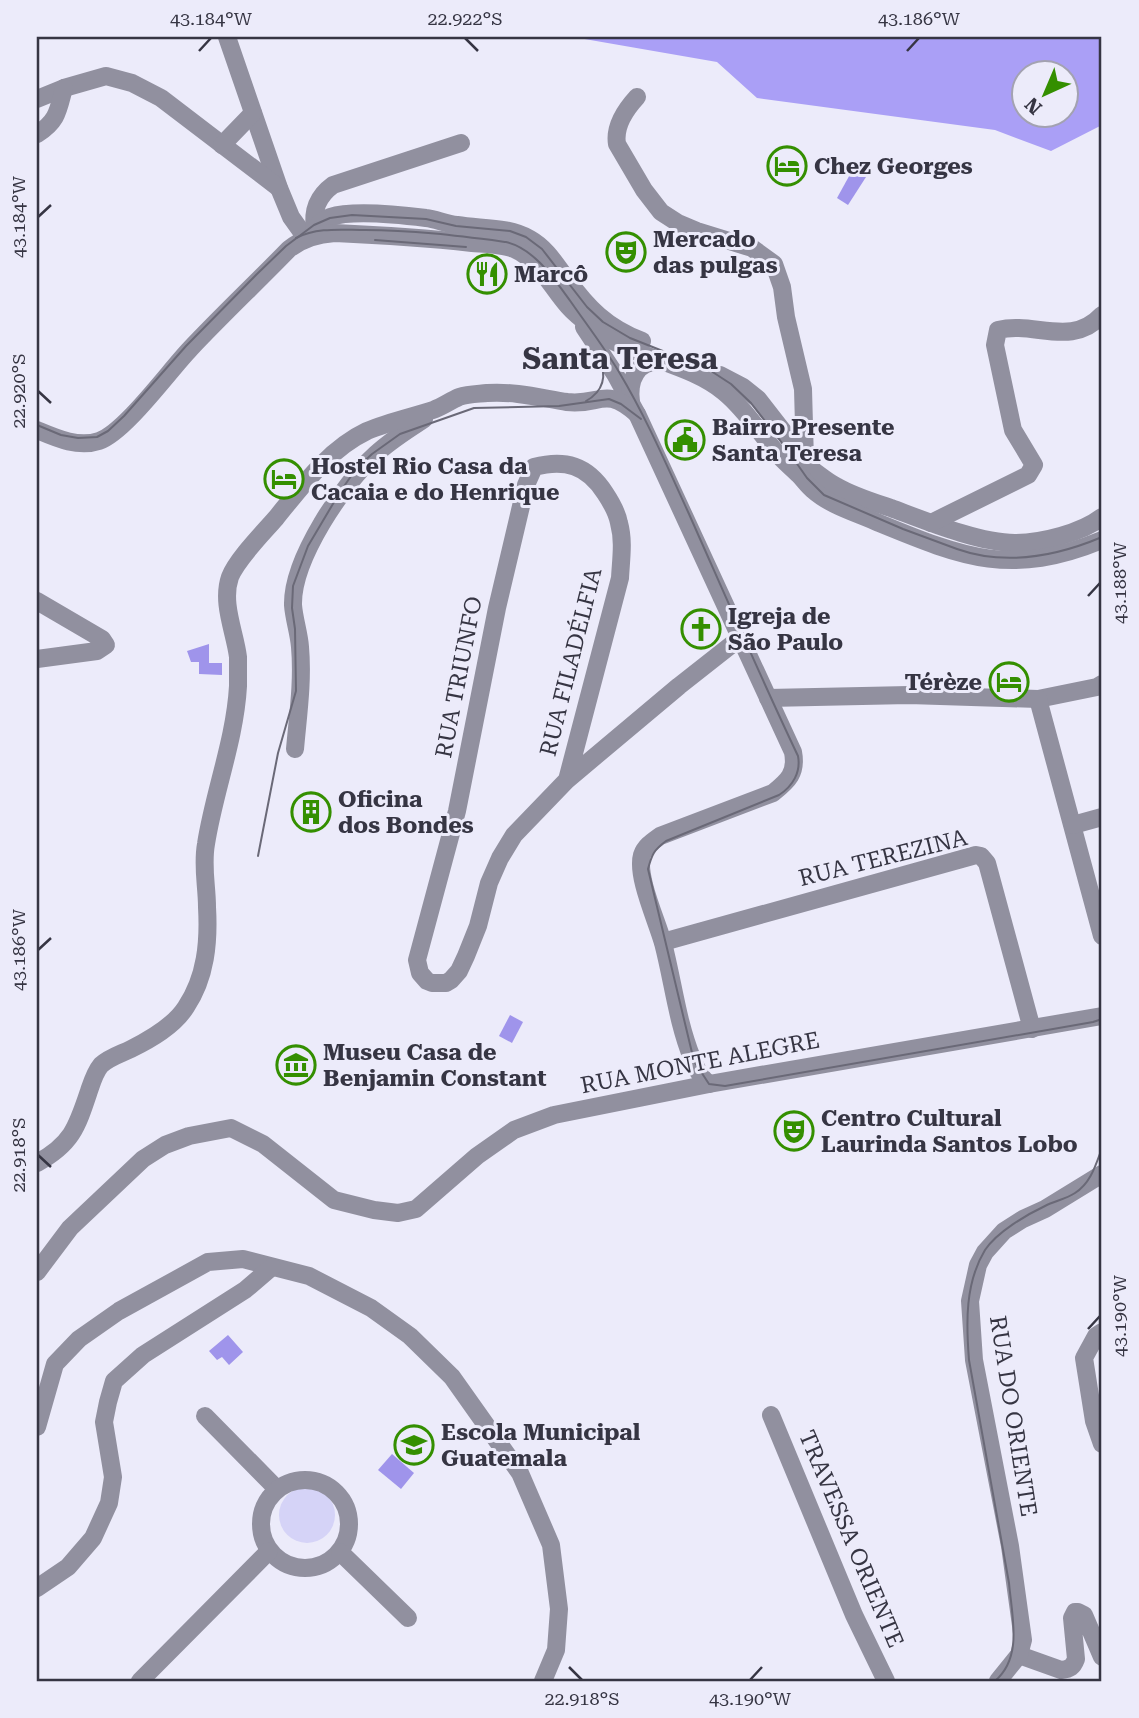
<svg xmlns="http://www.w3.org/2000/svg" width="1139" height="1718" font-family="'Roboto Serif',serif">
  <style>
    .green { fill: #d5d3f7 }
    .forest { fill: #aa9ff6; fill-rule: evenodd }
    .water { fill: #9f94eb }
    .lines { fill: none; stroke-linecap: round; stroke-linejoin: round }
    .minor { stroke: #91909f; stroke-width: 18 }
    .tram { stroke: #6a6977; stroke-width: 2 }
    .ticks { fill: none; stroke: #363543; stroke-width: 2.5 }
    .labels { text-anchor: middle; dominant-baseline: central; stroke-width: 6; stroke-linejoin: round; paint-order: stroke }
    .poi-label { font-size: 23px; font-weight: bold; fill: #363543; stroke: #ecebfa; text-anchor: start }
    .street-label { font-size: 23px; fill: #363543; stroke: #ecebfa }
    .district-label { font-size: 30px; font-weight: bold; fill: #363543; stroke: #ecebfa }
    .neatline { fill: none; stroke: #363543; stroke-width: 2.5 }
    .ticks-label { font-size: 18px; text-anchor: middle; fill: #363543 }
  </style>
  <rect width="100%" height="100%" fill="#ecebfa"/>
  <!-- green -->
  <circle class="green" cx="307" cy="1515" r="28"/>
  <!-- forest -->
  <path class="forest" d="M573,37H1102V125L1051,151L995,130L757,98L717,62ZM1024,74H1066V116H1024Z"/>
  <!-- water -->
  <g class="water">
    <path d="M853,169L866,177L848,205L837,198Z"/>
    <path d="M209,644V663H222V675L199,674V662H191L187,651Z"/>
    <path d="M510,1015L523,1022L512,1043L499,1036Z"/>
    <path d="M228,1335L243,1352L229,1365L222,1357L217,1360L209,1351Z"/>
    <path d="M392,1454L414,1473L401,1489L378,1470Z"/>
  </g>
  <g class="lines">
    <!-- minor -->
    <g class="minor">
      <path d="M227,37L279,188L291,217L306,238"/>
      <path d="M637,97C626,109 614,126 617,144L644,190L661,212L678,223L697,231L752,248L774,264L782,287L786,317L803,389L805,461"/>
      <path d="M37,99L64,88L106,76L132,83L161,98L279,188"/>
      <path d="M37,134C58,121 58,110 64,88"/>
      <path d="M222,145L253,113"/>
      <path d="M315,229C312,210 318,196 333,185L461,143"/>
      <path d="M312,236C316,227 320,221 330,217C352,210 402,215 426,218C436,219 446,224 457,225C481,229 508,226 530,239C546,248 555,263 566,278C588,308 606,327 642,341"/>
      <path d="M584,327L615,374L638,416L793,752C797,773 788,781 773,793L660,836C653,841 645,846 642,855C636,876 657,921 663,943C673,981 677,1021 692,1058C696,1068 700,1077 709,1084"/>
      <path d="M720,375L743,387L758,399L814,471C821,476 828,482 836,486C853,496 873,502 891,508C926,521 979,543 1015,543C1042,543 1081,533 1102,517"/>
      <path d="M631,402C628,380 637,360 661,362"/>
      <path d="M37,430C56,438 78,448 99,441C125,432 169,371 190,349C222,315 256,283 289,249C303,238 317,234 335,233C381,235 427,238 472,243C486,244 502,244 514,249C539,260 551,287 568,306C575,314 584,321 592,327C631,359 686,361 724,392C745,409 759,432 776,452C783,461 791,467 799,475C804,480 807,485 813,490C831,506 857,513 879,523C964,558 1012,577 1102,540"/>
      <path d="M931,523L1028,475L1034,465L1013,430L995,345L998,330C1035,321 1071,348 1102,315"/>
      <path d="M37,601L102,639L106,645L97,651L37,659"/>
      <path d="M768,698L909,695L1038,699L1097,687L1102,684"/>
      <path d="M1038,699L1102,936"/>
      <path d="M295,749C298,715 303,681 300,647C299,633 294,619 293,605C292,559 343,484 376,454C391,440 408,430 424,419"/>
      <path d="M567,780L620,578C621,559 624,541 619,523C617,512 611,502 605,493C587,465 565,459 534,467L526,485L497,608L457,811L417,960L420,973L427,981L432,983H446L451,980L459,971L466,956L478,926L489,883L500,858L514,835L567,780L679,686L740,638"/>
      <path d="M1073,825L1102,817"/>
      <path d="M663,942L976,855L981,856L987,863L1032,1029"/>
      <path d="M37,1163C72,1144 77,1127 89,1091C92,1082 95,1072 101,1065C110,1057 121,1054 131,1049C151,1039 174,1026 186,1007C206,977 209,942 207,907C207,886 202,866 206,844C214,792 235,740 238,686C238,677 238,666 238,657C235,632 221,603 230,577C237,559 263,533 276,518C302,486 329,449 367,431C388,422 411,417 433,410C442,407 450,401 459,397C468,394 478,394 487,393C515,391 541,398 567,402C601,406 604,385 637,414"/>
      <path d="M37,1272L70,1228L143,1159L165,1145L189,1136L231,1128L263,1144L334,1200L374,1210L398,1213L416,1209L477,1156L514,1130L554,1115L709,1084L1102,1016"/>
      <path d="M1102,1332L1096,1336L1084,1358L1094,1421L1102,1444"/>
      <path d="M771,1415L854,1615L886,1681"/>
      <path d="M205,1416L277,1489"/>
      <path d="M37,1427L55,1364L79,1339L119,1311L208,1262L243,1259L309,1276L371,1308L410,1336L452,1377L520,1473L551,1545L559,1609L556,1650L543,1681"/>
      <circle cx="305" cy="1524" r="44"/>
      <path d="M340,1552L408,1618"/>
      <path d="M37,1588L68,1567L93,1538L109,1503L113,1477L104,1422L108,1402L114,1381L143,1355L245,1290L272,1267"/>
      <path d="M1019,1655L1061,1670C1070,1669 1073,1667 1076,1659L1072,1618L1075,1612H1078L1084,1615L1102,1657"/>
      <path d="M140,1681L269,1551"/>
      <path d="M998,1681L1019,1655L1023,1640L1010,1546L974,1360L970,1301L978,1265L985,1252L1004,1231L1023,1219L1045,1209L1102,1174"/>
    </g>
    <!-- tram -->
    <g class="tram">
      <path d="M296,238C318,227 341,230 365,230C413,230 459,236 506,242C535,249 554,279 571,302C587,325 604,347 619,372C646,417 667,466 689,514C725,595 760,676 798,756C801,772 793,786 779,795L666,841C654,850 652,854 648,869L694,1061L709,1084L725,1086L1093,1022L1102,1019"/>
      <path d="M375,240L466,247"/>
      <path d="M586,401C604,391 607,375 599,356"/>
      <path d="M37,425L61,435L78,438L97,437L108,431L124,416L186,346L257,274L286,246L314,225L330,218L352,215L426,219L456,226L510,231L526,237L542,249L587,307L603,322L630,338L708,369L731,384L751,403L786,448L807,478L824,495L903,529L957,549C1005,566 1057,556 1102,537"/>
      <path d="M258,856L278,753L296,691L295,629L292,608L293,586L308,546L340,492L356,469L372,454L400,434L474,408L559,406L609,399L621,404L641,419"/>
      <path d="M995,1681C1023,1657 1012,1617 1009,1583L969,1360C966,1323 965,1283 985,1250C997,1232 1026,1215 1045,1206C1055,1201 1066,1199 1075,1193C1091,1183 1096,1164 1102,1148"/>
    </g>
  </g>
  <!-- ticks -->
  <path class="ticks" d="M465,38L478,51M199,51L211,38M907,51L919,38M38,217L51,205M38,391L51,403M1088,596L1100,583M38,950L51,938M38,1155L51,1167M1088,1329L1100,1316M569,1667L582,1680M750,1680L762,1667"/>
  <!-- icons -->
  <defs>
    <g id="hotel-ring" transform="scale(2.0125)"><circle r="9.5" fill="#ecebfa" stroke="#348f00" stroke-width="1.5"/><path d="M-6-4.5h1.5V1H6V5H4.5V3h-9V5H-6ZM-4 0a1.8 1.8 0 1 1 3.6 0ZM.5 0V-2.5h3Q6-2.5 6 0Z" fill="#348f00"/></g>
    <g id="theatre-ring" transform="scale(2.0125)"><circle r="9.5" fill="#ecebfa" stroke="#348f00" stroke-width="1.5"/><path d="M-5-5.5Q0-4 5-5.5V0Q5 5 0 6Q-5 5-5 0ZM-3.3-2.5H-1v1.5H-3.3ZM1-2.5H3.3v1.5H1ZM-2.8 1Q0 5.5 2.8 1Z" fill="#348f00"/></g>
    <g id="restaurant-ring" transform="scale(2.0125)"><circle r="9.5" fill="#ecebfa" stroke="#348f00" stroke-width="1.5"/><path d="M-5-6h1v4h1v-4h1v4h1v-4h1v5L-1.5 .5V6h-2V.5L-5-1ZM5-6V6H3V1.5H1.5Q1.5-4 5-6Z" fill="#348f00"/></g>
    <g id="civic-ring" transform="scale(2.0125)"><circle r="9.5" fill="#ecebfa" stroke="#348f00" stroke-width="1.5"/><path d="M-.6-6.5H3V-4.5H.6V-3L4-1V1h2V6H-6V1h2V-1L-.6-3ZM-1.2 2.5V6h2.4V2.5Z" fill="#348f00"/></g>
    <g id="church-ring" transform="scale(2.0125)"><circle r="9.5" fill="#ecebfa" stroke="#348f00" stroke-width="1.5"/><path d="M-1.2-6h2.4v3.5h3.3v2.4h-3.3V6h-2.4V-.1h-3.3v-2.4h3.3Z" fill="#348f00"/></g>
    <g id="building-ring" transform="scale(2.0125)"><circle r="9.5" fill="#ecebfa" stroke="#348f00" stroke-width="1.5"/><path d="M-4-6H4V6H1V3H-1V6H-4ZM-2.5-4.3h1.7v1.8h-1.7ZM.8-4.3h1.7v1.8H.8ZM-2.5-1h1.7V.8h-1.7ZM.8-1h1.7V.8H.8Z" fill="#348f00"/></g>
    <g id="museum-ring" transform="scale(2.0125)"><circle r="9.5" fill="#ecebfa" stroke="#348f00" stroke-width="1.5"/><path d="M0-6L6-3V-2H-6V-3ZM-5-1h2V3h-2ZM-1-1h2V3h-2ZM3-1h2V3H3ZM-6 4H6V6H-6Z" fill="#348f00"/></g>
    <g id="school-ring" transform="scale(2.0125)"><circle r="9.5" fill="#ecebfa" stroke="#348f00" stroke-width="1.5"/><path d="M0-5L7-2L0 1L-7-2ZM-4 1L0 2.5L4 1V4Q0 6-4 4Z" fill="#348f00"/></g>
  </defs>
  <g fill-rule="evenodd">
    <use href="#hotel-ring" x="787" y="166"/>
    <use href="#theatre-ring" x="626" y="252"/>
    <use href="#restaurant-ring" x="487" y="274"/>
    <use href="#civic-ring" x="685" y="440"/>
    <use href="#hotel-ring" x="284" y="479"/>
    <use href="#church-ring" x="701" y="629"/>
    <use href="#hotel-ring" x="1009" y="682"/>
    <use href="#building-ring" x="311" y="812"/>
    <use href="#museum-ring" x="296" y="1065"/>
    <use href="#theatre-ring" x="794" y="1131"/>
    <use href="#school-ring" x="414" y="1445"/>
  </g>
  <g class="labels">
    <!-- poi labels -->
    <g class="poi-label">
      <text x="814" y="166">Chez Georges</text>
      <text x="653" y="239">Mercado<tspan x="653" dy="26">das pulgas</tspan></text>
      <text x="514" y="274">Marcô</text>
      <text x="712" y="427">Bairro Presente<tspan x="712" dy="26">Santa Teresa</tspan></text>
      <text x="311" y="466">Hostel Rio Casa da<tspan x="311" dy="26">Cacaia e do Henrique</tspan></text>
      <text x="728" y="616">Igreja de<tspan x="728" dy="26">São Paulo</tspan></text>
      <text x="982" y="682" text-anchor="end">Térèze</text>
      <text x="338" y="799">Oficina<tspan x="338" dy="26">dos Bondes</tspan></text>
      <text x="323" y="1052">Museu Casa de<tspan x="323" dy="26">Benjamin Constant</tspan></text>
      <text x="821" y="1118">Centro Cultural<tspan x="821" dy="26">Laurinda Santos Lobo</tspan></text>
      <text x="441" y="1432">Escola Municipal<tspan x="441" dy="26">Guatemala</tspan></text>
    </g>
    <!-- street labels -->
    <g class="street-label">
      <text transform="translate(571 662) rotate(-76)">RUA FILADÉLFIA</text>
      <text transform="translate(459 677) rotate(-79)">RUA TRIUNFO</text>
      <text transform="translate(883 858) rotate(-14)">RUA TEREZINA</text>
      <text transform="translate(700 1063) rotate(-11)">RUA MONTE ALEGRE</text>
      <text transform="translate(1013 1416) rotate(81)">RUA DO ORIENTE</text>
      <text transform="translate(851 1539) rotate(67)">TRAVESSA ORIENTE</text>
    </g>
    <!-- district labels -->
    <g class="district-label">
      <text x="620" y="358">Santa Teresa</text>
    </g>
  </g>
  <!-- border -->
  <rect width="1139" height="1718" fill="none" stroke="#ecebfa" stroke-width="77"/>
  <!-- north arrow -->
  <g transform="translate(1045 94) rotate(224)"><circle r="33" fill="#ecebfa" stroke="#a3a2b1" stroke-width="2"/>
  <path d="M0-5L12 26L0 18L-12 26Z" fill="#348f00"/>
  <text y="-10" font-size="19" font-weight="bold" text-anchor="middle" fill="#363543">N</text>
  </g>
  <rect x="38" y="38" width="1062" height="1642" class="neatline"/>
  <g class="ticks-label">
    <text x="211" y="25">43.184°W</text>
    <text x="465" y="25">22.922°S</text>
    <text x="919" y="25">43.186°W</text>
    <text transform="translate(19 217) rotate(-90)" y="6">43.184°W</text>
    <text transform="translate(19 391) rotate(-90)" y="6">22.920°S</text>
    <text transform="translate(1120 583) rotate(-90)" y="6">43.188°W</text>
    <text transform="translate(19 950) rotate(-90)" y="6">43.186°W</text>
    <text transform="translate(19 1155) rotate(-90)" y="6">22.918°S</text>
    <text transform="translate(1120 1316) rotate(-90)" y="6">43.190°W</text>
    <text x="582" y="1705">22.918°S</text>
    <text x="750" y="1705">43.190°W</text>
  </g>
</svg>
